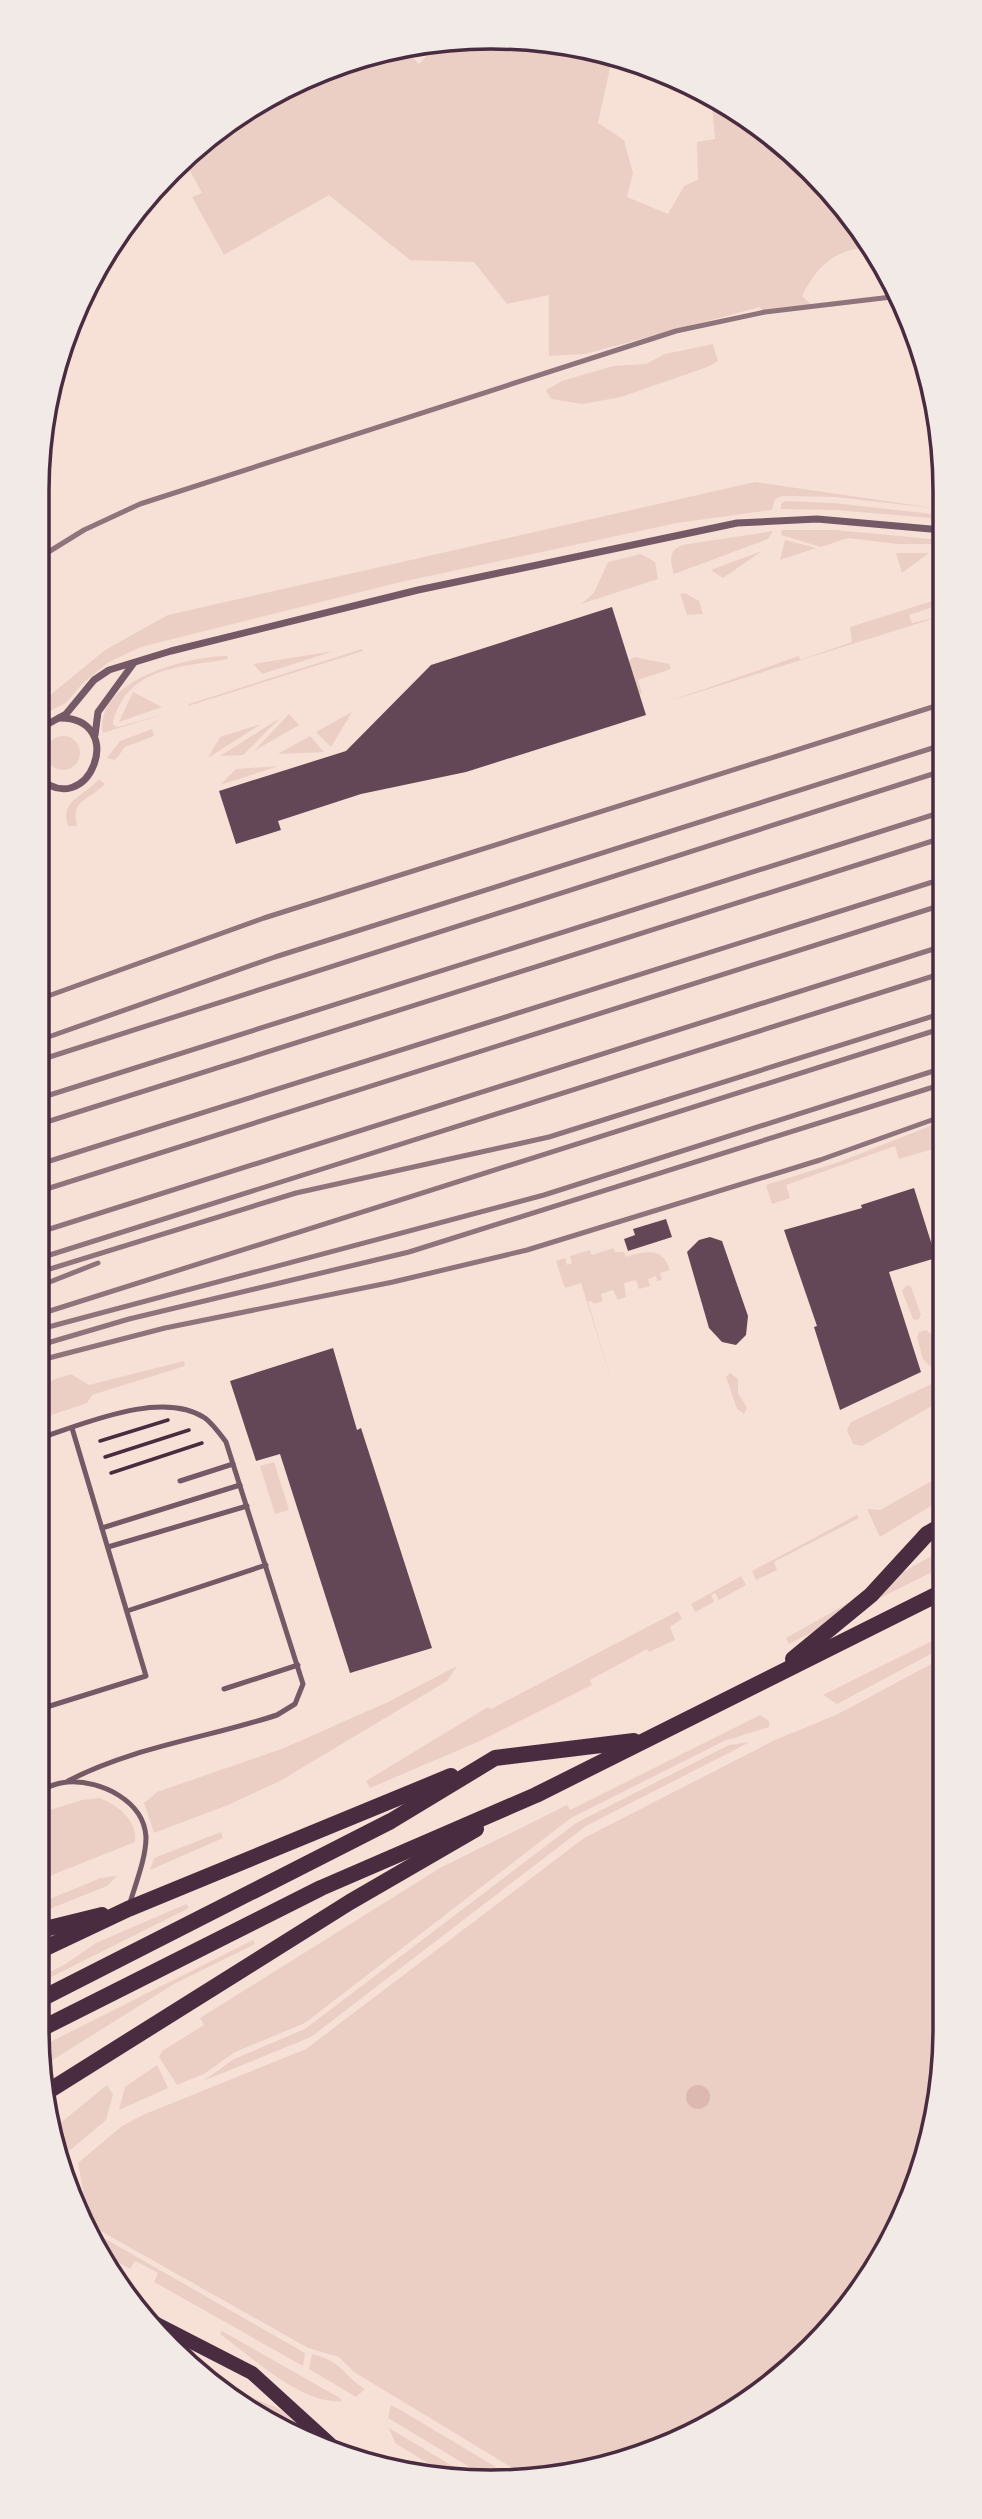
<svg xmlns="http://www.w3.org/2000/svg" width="982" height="2519" font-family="'Varela Round',sans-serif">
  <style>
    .green { fill: #ebcfc5 }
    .water { fill: #dcb8b0 }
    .building { fill: #644757 }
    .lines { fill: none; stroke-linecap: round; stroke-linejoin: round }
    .path { stroke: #4a2c40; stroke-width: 3.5 }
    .service { stroke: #755966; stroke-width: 5 }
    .minor { stroke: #755966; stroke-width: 7 }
    .secondary { stroke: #4a2c40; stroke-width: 14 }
    .primary { stroke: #4a2c40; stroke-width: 16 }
    .rail { stroke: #8f747c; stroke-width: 5 }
    .rim { fill: none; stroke: #4a2c40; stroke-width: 3.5 }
  </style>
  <rect width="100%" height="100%" fill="#f7e1d7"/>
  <!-- green -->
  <g class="green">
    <path d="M441,41L613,54L598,123L624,140L633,173L627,197L668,214L684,186L698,180L697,142L715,139L711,95L718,98L832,191L870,248C835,248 817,266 802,296L814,307L763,314L760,307L585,354L549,356V295L507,304L474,262L410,260L329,195L224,255L192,197L202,193L187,165L264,97L405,50L419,64Z"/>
    <path d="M713,344L718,361L710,366L621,397L582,404L551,399L546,390L562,381L613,366L646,364L665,354Z"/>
    <path d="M755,482L941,509L835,497L782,496L775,499L772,510L677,523L401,582L141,647L109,662L83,683L66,703L37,717V706L105,650L168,615Z"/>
    <path d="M785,501L834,503L941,515L942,519L835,510L781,509V504Z"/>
    <path d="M782,530H835L942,540V544H897L848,538L821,547L781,535Z"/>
    <path d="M773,531L768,539L674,574C670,561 668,551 682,545Z"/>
    <path d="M785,540L816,548L780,560Z"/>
    <path d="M762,551L723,578L711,570Z"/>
    <path d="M896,553H929L902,573Z"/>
    <path d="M641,554L655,562L658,579L581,604L594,593L608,562Z"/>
    <path d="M685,593L699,601L703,614L687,615L680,594Z"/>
    <path d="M942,598V604L909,615L912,623L942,616L667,702L799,656L800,660L852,642L850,627Z"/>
    <path d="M362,649L363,651L188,706L189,704Z"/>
    <path d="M334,651L262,674L253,664Z"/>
    <path d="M227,656L228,659C189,666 140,666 120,704C116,712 113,717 113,725L118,727L171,712L103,733C94,679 190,656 227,656Z"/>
    <path d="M634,657L669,664L671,669L638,680L642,693L639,694L629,661Z"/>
    <path d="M133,692L162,707L119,722Z"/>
    <path d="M352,712L331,747L316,732Z"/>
    <path d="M289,714L299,725L254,751Z"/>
    <path d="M280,718L243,755L220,756Z"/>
    <path d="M261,724L208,758L220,737Z"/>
    <path d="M152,729L154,736L125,747L115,760L107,758L120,741Z"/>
    <path d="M310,736L324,752L278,754Z"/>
    <circle cx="63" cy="753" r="17"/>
    <path d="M279,766L220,785L236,769Z"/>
    <path d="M99,779L105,784C88,802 71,798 77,826H68C59,800 85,796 99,779Z"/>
    <path d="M37,789C45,800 52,822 45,835L37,840Z"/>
    <path d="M943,1121V1130L932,1134L936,1148L899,1159L895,1146L786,1185L790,1198L772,1204L766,1185L839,1162Z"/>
    <path d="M613,1248L615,1252H624L626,1257C645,1251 662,1246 670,1270L660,1273L662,1280L657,1281L656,1276L648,1279L650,1286L639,1289L636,1280L624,1283L626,1297L618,1300L613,1290L601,1294L603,1301L593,1304L592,1301L588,1302L615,1392L581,1283L565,1288L556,1261L565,1258L567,1265L572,1263L570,1256L590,1250L592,1255Z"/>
    <path d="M907,1285L911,1287L921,1315L918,1320L913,1319L902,1291Z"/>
    <path d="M926,1330L934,1336L936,1363L931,1367L923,1359L917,1338L919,1332Z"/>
    <path d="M184,1361L185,1366L92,1395L87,1403L37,1420V1385L71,1374L89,1385Z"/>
    <path d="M730,1373L738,1379V1393L747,1408L744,1414L737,1409L726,1377Z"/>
    <path d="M944,1378V1399L862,1446L853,1444L847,1430L851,1422Z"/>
    <path d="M274,1462L289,1510L275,1514L260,1466Z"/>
    <path d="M944,1474V1498L880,1537L867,1509L880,1510Z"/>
    <path d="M857,1515L859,1518L774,1562L777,1570L756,1580L752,1571Z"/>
    <path d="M944,1549V1566L789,1644L786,1638Z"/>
    <path d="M741,1576L746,1585L719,1600L715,1593L711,1595L714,1602L695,1612L691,1604Z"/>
    <path d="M678,1611L682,1619L670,1627L675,1640L649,1652L647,1649L590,1680L592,1685L480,1741L370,1788L366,1781L488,1707L491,1709Z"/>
    <path d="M940,1637L944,1640V1647L837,1704L823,1695Z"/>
    <path d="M944,1657L945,2028L930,2146L852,2304L743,2406L580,2473L524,2475L354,2372L339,2357L308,2348L90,2225L78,2163L122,2126L145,2114L306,2049L584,1838L775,1740L838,1714Z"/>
    <path d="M457,1666L447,1681L280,1781L228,1805L154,1833L144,1803L157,1792L284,1748L388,1702Z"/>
    <path d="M760,1715L769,1721V1727L724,1741L571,1818L305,2023L235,2052L204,2074L177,2085L159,2057L162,2051L204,2025L200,2018L440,1868L567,1805L570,1810Z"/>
    <path d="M750,1742L586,1826L311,2037L203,2081L234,2059L305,2029L576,1823L729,1745Z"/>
    <path d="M99,1798C117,1804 138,1821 135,1842L37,1881V1814L82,1800Z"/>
    <path d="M221,1832L223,1838L150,1870L154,1858Z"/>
    <path d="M117,1876L107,1886L37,1914V1904L101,1878Z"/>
    <path d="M186,1904L189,1908L37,1984V1978L64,1965L96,1943Z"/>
    <path d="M253,1940L255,1944L174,1984L43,2066L40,2047Z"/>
    <path d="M157,2065L168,2088L119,2110L125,2087Z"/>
    <path d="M107,2085L113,2095L106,2120L69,2151L70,2159L59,2164L53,2129Z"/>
    <path d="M95,2233L305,2353L303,2366L154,2282L158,2273L135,2261L130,2269L108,2257Z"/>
    <path d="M222,2331L340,2398L342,2401C302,2405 252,2357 220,2334Z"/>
    <path d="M312,2354C344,2362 341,2374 365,2389L356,2397L309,2369Z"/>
    <path d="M216,2382L277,2408L353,2452C306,2436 255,2414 216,2382Z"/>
    <path d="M391,2405L404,2412L511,2476L486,2477L388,2418Z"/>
    <path d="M389,2428L471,2477L452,2478L395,2443Z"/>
  </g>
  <!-- water -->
  <circle class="water" cx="698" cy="2097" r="12"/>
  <!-- building -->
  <g class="building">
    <path d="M612,607L646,715L466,772L361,794L278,821L281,830L236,844L219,791L346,751L431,665Z"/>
    <path d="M914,1188L936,1258L889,1272L921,1372L840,1410L814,1327L817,1326L784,1230L862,1208L861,1205Z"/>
    <path d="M666,1219L672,1237L628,1251L624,1239L635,1235L633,1229Z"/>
    <path d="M710,1237L722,1241L748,1316L746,1335L736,1345L722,1342L709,1328L687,1252L699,1240Z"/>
    <path d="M333,1348L357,1430L361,1428L432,1648L350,1673L280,1454L256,1461L230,1381Z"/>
  </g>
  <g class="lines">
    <!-- path -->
    <g class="path">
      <path d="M100,1441L168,1420"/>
      <path d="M105,1457L189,1430"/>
      <path d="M111,1473L202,1443"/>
    </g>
    <!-- service -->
    <g class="service">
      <path d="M37,1439C82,1425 161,1389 205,1418C213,1424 220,1434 226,1442L303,1684L295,1704L277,1715C207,1738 133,1747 68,1781"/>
      <path d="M180,1481L233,1464"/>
      <path d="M102,1528L240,1485"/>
      <path d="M108,1547L247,1506"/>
      <path d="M127,1611L266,1565"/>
      <path d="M224,1689L298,1665"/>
      <path d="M37,1710L146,1676L72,1428"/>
      <path d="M37,1791C46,1788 58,1782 68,1782C101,1780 144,1801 146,1837C146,1859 135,1885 129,1906"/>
    </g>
    <!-- minor -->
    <g class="minor">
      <path d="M37,730L66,714L94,680L109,670L171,651L418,590L737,523L817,519L942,530"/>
      <path d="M95,735L98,712L133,664"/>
      <path d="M37,776C88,825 130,717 59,718"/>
    </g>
    <!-- secondary -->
    <path class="secondary" d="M143,2317L252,2373L330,2444"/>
    <!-- primary -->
    <g class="primary">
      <path d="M793,1659L871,1595L927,1534L944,1524"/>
      <path d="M37,1931L102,1915"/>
      <path d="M37,1952L128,1909L451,1776"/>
      <path d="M37,2001L391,1821L495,1758L634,1741"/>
      <path d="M37,2031L321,1888L536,1795L944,1591"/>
      <path d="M47,2092L350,1902L476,1829"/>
    </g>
    <!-- rail -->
    <g class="rail">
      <path d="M37,559L84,530L140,504L676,331L765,312L900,296"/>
      <path d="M37,1000L264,918L942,704"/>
      <path d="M37,1041L275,957L942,745"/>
      <path d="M37,1061L942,771"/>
      <path d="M37,1099L942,812"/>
      <path d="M37,1125L942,838"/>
      <path d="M37,1165L942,879"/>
      <path d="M37,1192L942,905"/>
      <path d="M37,1233L943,946"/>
      <path d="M37,1259L943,973"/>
      <path d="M37,1273L296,1193L549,1137L943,1013"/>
      <path d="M37,1287L98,1263"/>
      <path d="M37,1315L943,1028"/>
      <path d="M37,1330L544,1195L943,1068"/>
      <path d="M37,1346L129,1319L409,1252L943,1084"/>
      <path d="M37,1361L165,1328L393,1282L527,1250L820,1160L943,1116"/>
    </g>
  </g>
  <!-- crop -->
  <path d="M0 0H982V2519H0ZM491 49H491A442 442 0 0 1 933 491V2028A442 442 0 0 1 491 2470H491A442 442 0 0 1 49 2028V491A442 442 0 0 1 491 49Z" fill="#f1eae7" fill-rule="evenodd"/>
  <path class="rim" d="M491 49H491A442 442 0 0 1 933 491V2028A442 442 0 0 1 491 2470H491A442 442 0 0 1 49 2028V491A442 442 0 0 1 491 49Z"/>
</svg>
